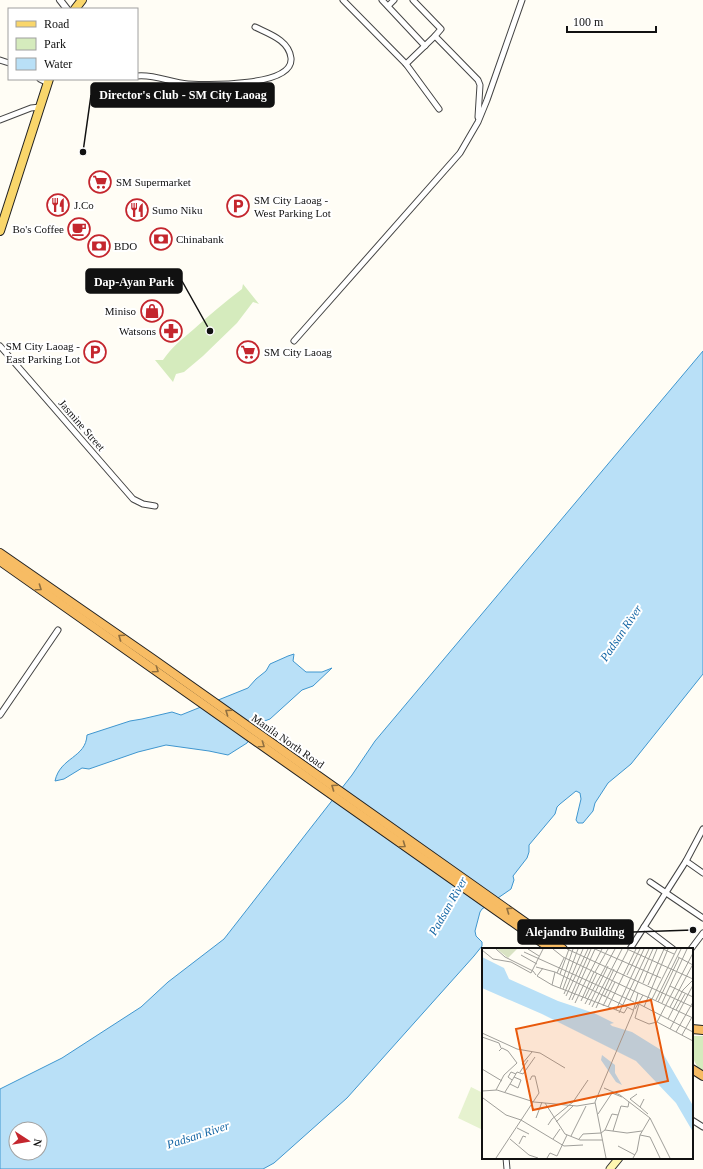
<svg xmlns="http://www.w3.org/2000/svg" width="703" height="1169" font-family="Georgia,serif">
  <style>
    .green { fill: #d5ebbd }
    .pitch { fill: #e6f2cf }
    .water { fill: #b9e0f7; stroke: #3f96cf; fill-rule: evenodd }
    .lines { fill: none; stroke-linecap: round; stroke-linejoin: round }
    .minor-casing { stroke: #444; stroke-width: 7 }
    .tertiary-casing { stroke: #444; stroke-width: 8 }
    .secondary-casing { stroke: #333; stroke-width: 9 }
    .primary-casing { stroke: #222; stroke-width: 10 }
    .trunk-casing { stroke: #222; stroke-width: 10 }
    .minor { stroke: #fff; stroke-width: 5 }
    .tertiary { stroke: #fff; stroke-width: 6 }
    .secondary { stroke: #fff6b0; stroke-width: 7 }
    .primary { stroke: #f9d66b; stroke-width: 8 }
    .trunk { stroke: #f7bc64; stroke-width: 8 }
    .oneway { stroke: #906f3f }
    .labels { text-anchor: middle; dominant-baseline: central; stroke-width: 4; stroke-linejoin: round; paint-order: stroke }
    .poi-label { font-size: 11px; fill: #111; stroke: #fff; text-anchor: start }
    .street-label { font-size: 11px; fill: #111; stroke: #fff }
    .water-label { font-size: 12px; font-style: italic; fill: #1768a6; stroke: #fff }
    .inset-road { fill: none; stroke: #a09f9a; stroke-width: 1 }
    .view { fill: #e8590c; fill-opacity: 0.15; stroke: #e8590c; stroke-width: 2 }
    .inset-edge { fill: none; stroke: #111; stroke-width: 2 }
    .leader { fill: none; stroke: #111; stroke-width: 1.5 }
    .callout-dot { fill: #111; stroke: #fff; stroke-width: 1.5 }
    .callout { fill: #111; stroke: #111; stroke-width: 1.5 }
    .callout-label { font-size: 12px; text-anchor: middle; font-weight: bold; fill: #fff }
  </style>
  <rect width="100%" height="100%" fill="#fffdf5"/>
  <!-- green -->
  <g class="green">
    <path d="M243,284L259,304L253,302L237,323L203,356L184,372L176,374L173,382L155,360H163C171,348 182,339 194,329C209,315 225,302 242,289Z"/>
    <path d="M692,1036H703V1072C691,1063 692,1050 692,1036Z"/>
  </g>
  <!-- pitch -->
  <path class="pitch" d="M471,1087L483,1093V1130L458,1118Z"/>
  <!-- water -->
  <g class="water">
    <path d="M703,351V674L631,764L608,783L595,803L593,811L583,823H578L576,820L581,799L580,793L576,791L560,804L557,807L555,814L529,845V852L527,858L513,876L514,880L511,889L482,909L480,912L475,931L476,936L482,942V946L474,956L347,1098L274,1163L263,1169H0V1089L62,1058L141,1007L168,982L224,939L352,775L375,741ZM16,1129H40V1153H16Z"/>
    <path d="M294,654L293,661L306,672H322L332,668L313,686L302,690L270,719L262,722L247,743L228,755L209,751L166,745L138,752L89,769L82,768L64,779L55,781C60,757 86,758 87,735L130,721L142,719L172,712L181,715L248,688L256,679L266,671L270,664L288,656Z"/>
  </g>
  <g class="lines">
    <!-- minor casing -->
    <g class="minor-casing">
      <g id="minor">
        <path d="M343,0L406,64L439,109"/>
        <path d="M382,0L425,46"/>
        <path d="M413,0L441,29L435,36L478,80L480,85L478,117"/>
        <path d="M388,6L394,0"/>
        <path d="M0,60L9,63"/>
        <path d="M406,64L435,36"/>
        <path d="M137,76C155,74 171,83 188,84C207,85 294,87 291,58C289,40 269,34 255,27"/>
        <path d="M40,79L48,83"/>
        <path d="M0,120L31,108L40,107"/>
        <path d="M294,341L460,153L478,122L487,100L522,0"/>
        <path d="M0,346L133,499L143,504L155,506"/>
        <path d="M0,715L58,630"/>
        <path d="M686,861L703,873"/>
        <path d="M650,882L703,918"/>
        <path d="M630,949L644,927"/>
        <path d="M673,949L644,927L686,861L703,829"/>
        <path d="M691,949L703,933"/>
        <path d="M692,1120L703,1127"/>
        <path d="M506,1158L507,1169"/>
      </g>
    </g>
    <!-- tertiary casing -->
    <g class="tertiary-casing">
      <path id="tertiary" d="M60,0L67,9"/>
    </g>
    <!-- secondary casing -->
    <g class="secondary-casing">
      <path id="secondary" d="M610,1169L619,1158"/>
    </g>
    <!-- primary casing -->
    <g class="primary-casing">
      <g id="primary">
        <path d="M75,9L82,0"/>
        <path d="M0,231L49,79"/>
      </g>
    </g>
    <!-- trunk casing -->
    <g class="trunk-casing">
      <g id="trunk">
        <path d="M0,553L153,659L563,949"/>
        <path d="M0,561L551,949"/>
        <path d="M692,1029L703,1030"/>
        <path d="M692,1069L703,1076"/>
      </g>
    </g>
    <!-- minor -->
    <use href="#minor" class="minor"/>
    <!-- tertiary -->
    <use href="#tertiary" class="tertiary"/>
    <!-- secondary -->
    <use href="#secondary" class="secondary"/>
    <!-- primary -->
    <use href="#primary" class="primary"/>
    <!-- trunk -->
    <use href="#trunk" class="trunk"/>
  </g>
  <!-- one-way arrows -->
  <defs><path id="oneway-chevron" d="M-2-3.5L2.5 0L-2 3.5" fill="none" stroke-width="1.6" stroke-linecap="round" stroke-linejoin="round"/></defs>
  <g class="oneway">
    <use href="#oneway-chevron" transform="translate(39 588) rotate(35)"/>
    <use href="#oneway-chevron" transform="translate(121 637) rotate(-145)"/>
    <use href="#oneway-chevron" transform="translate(156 670) rotate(35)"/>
    <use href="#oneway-chevron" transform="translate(228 712) rotate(-145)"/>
    <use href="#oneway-chevron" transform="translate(262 745) rotate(35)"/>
    <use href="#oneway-chevron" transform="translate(334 787) rotate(-145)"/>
    <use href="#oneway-chevron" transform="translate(403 845) rotate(35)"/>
    <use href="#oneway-chevron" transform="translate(509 910) rotate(-145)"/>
  </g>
  <!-- icons -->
  <defs>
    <g id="supermarket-ring" transform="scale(1.15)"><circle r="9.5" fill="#fff" stroke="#c4262e" stroke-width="1.5"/><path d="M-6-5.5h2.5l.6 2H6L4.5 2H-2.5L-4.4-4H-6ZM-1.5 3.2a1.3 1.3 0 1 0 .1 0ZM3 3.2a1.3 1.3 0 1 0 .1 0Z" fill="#c4262e"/></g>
    <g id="restaurant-ring" transform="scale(1.15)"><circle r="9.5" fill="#fff" stroke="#c4262e" stroke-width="1.5"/><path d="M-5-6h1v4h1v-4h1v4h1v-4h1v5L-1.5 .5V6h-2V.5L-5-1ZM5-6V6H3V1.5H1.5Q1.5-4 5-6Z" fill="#c4262e"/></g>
    <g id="parking-ring" transform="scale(1.15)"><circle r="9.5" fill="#fff" stroke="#c4262e" stroke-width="1.5"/><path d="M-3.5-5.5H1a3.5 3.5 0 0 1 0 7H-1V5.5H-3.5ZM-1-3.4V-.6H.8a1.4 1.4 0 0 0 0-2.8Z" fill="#c4262e"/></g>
    <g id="cafe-ring" transform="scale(1.15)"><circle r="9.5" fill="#fff" stroke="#c4262e" stroke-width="1.5"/><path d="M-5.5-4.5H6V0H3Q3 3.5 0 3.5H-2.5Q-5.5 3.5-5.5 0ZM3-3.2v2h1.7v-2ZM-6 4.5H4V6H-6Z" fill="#c4262e"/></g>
    <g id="bank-ring" transform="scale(1.15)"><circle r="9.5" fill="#fff" stroke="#c4262e" stroke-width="1.5"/><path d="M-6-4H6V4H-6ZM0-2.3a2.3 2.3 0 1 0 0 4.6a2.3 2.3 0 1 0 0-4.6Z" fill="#c4262e"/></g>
    <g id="shop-ring" transform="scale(1.15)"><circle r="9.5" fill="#fff" stroke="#c4262e" stroke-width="1.5"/><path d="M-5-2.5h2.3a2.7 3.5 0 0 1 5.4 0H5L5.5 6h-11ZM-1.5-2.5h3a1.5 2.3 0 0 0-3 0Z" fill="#c4262e"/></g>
    <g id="pharmacy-ring" transform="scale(1.15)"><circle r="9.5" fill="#fff" stroke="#c4262e" stroke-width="1.5"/><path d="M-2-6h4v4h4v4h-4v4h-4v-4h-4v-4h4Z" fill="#c4262e"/></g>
  </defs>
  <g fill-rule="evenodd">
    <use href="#supermarket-ring" x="100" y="182"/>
    <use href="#restaurant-ring" x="58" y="205"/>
    <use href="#parking-ring" x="238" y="206"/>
    <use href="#restaurant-ring" x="137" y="210"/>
    <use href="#cafe-ring" x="79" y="229"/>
    <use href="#bank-ring" x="161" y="239"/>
    <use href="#bank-ring" x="99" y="246"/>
    <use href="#shop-ring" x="152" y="311"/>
    <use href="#pharmacy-ring" x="171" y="331"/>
    <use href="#parking-ring" x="95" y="352"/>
    <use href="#supermarket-ring" x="248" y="352"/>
  </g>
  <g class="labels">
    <!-- poi labels -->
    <g class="poi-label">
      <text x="116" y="182">SM Supermarket</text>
      <text x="254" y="200">SM City Laoag -<tspan x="254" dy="13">West Parking Lot</tspan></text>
      <text x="74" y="205">J.Co</text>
      <text x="152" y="210">Sumo Niku</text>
      <text x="64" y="229" text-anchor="end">Bo's Coffee</text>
      <text x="176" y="239">Chinabank</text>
      <text x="114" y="246">BDO</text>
      <text x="136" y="311" text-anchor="end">Miniso</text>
      <text x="156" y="331" text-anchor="end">Watsons</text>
      <text x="80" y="346" text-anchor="end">SM City Laoag -<tspan x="80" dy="13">East Parking Lot</tspan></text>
      <text x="264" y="352">SM City Laoag</text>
    </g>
    <!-- street labels -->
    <g class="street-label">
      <text transform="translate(82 425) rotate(49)">Jasmine Street</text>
      <text transform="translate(288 741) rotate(35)">Manila North Road</text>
    </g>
    <!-- water labels -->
    <g class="water-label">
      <text transform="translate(621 633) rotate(-56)">Padsan River</text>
      <text transform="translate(448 906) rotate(-60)">Padsan River</text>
      <text transform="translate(198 1135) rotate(-18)">Padsan River</text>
    </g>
  </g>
  <!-- overview -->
  <g transform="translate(482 948)">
    <rect width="211" height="211" fill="#fffdf5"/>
    <path d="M15,1H35L26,10Z" fill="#d9e3c4"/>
    <path d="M0,9L22,20L27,31L76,53L112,65L132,75L128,76L130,78L150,84L179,102L210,156L211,184L194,155L154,113L60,66L0,40ZM120,107L133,117V125L140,137L134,134L119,112Z" fill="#b9e0f7"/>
    <path class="inset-road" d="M14,1L23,9L51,23L54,27M46,1L57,8M71,1L81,9L156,45M85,1L211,59M113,1L179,30M120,1L104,32L152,54M145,1L211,31M181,1L192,6M0,2L11,11L29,14L49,25L61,1M42,4L104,32L93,55M39,7L55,16M196,9L211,17M54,19L73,24L151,62M61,20L55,28L70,37L142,65L145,60M113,24L126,1M75,25L82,10M78,26L87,1M145,27L158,1M161,35L175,1M70,37L73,24M166,37L182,1M188,38L211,49M78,40L91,1M81,41L96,1M82,46L101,1M84,48L106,1M122,49L146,2M103,50L115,25M170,51L211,70M87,52L109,1M90,52L113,1M148,52L171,1M174,52L199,1M99,53L112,24M176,54L197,10M180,55L205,1M103,56L133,1M157,56L153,70L167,76L175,74L211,93M157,56L211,84M107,57L126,18M121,58L133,34M110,59L140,1M126,59L154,1M162,59L186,1M188,59L211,16M114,60L132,21M153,61L161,47M134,62L162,1M194,62L203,46M137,65L167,1M186,71L201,42L211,32M175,74L211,5M188,81L211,37M194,84L211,54M0,85L35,101L58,105L83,120M200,87L210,69M0,89L17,95L19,100M42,117L40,116L50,104M0,121L20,133M38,124L46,112M30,132L26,129L29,124L34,126M28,136L35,124L41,126L53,109M122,140L138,147L168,170L188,210M14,142L22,127L35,115L26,103L20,100L17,103M0,143L15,142L52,154L95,158L113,155M23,144L28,136L36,140L39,132L32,129M155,146L148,151L158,159M1,150L24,167L39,172L82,198L101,197M162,151L158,159L166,166M63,155L83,186L98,192H120M116,166L130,145L140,149M54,170L60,154M74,174L91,158M66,177L70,171L91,154L106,132M35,180L47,186M123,182L130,166L136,167M131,183L139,158L146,159L147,154M158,187L168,189L178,210M89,188L104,158M28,191L47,207L56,210M71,191L78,181M97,191L101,186L119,185L123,182L145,185L160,183M37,196L41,188L44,189M136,198L153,207M14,210L57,145L53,128H50L48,132M65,210L68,205L75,208L85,187M124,210L113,154L151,64L156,45L170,51L195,1M151,210L155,203L158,187L168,170"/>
    <path class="view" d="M169,52L186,133L51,162L34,81Z"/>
    <rect width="211" height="211" class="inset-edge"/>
  </g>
  <!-- callouts -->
  <path class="leader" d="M83 152L91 95M210 331L182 281M693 930L633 932"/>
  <g class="callout-dot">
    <circle cx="83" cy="152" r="4"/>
    <circle cx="210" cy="331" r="4"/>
    <circle cx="693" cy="930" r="4"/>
  </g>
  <g class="callout">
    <rect x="91" y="83" width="183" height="24" rx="4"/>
    <rect x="86" y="269" width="96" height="24" rx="4"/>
    <rect x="518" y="920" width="115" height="24" rx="4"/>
  </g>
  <g class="callout-label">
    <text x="183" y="99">Director's Club - SM City Laoag</text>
    <text x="134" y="286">Dap-Ayan Park</text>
    <text x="575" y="936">Alejandro Building</text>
  </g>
  <!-- legend -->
  <rect x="8" y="8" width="130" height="72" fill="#ffffff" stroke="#a0a0a0"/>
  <rect x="16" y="21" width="20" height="6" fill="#f9d66b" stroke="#a0a0a0"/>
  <text x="44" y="28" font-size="12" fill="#111111">Road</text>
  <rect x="16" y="38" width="20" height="12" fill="#d5ebbd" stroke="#a0a0a0"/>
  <text x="44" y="48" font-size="12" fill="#111111">Park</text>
  <rect x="16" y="58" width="20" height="12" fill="#b9e0f7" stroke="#a0a0a0"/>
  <text x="44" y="68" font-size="12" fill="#111111">Water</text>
  <!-- north arrow -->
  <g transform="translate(28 1141) rotate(102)"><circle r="19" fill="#ffffff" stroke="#a0a0a0"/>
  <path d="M0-3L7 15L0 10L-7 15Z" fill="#c4262e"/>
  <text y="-6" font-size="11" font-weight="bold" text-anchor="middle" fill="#111111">N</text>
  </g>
  <!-- scale -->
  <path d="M567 26v6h89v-6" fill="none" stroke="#111111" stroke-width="2"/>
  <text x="573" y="26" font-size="12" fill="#111111" stroke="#ffffff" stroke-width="3" paint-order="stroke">100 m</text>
</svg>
